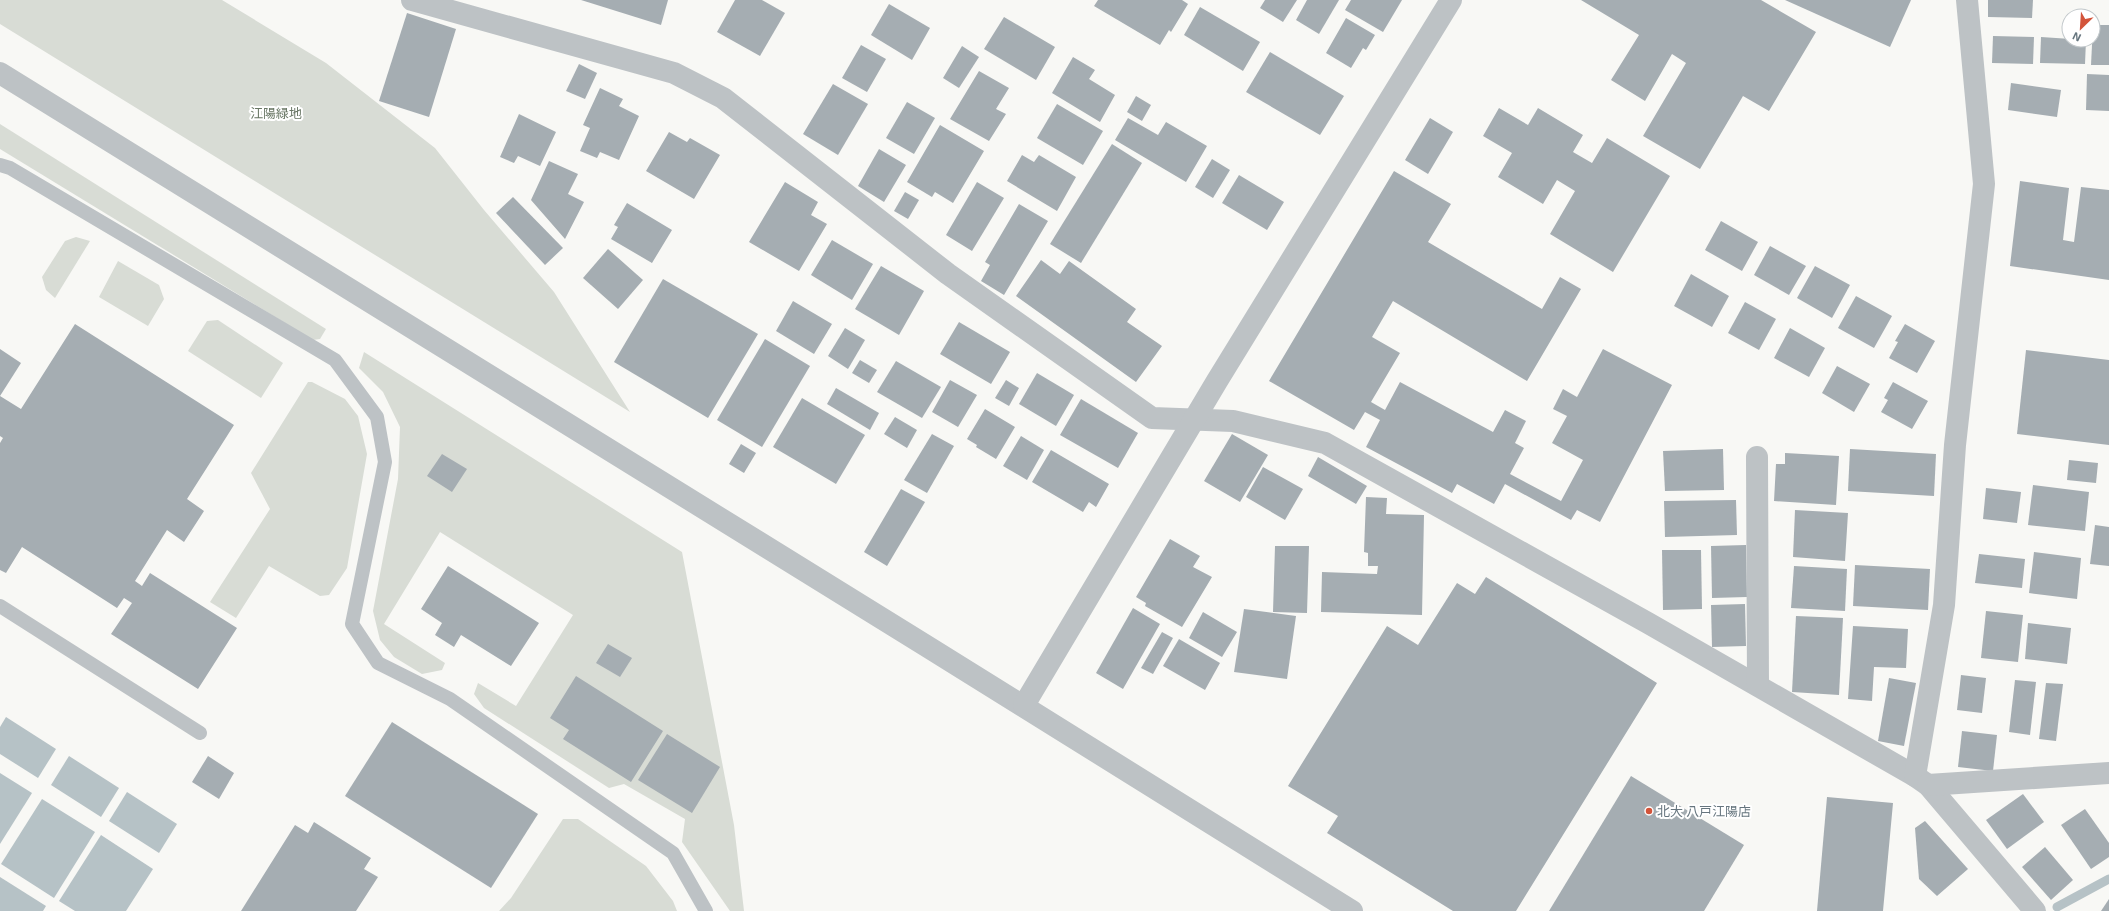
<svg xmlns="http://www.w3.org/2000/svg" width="2109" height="911" font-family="'Exo 2','Noto Sans JP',sans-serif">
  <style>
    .green { fill: #d8dcd5 }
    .water { fill: #b6c2c6 }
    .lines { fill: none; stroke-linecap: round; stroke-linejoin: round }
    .stream { stroke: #b6c2c6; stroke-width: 9 }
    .building { fill: #a5adb2 }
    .service { stroke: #bdc2c5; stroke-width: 14 }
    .minor { stroke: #bdc2c5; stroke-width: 22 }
    .tertiary { stroke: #bdc2c5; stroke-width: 22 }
    .poi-dot { fill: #d3543a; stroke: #fff; stroke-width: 1.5 }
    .labels { text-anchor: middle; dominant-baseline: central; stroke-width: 4; stroke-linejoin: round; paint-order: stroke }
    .park-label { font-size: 13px; fill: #687664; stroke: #fff }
    .poi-label { font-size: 13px; fill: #66757e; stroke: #fff; text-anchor: start }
  </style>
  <rect width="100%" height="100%" fill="#f8f8f5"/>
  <!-- green -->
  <g class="green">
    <path d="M0,0H222L326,63L435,148L484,210L554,292L630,412L0,24Z"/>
    <path d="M0,124L326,329L320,339L313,340L0,149Z"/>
    <path d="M76,237L90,241L55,298L46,290L42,277L65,241Z"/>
    <path d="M118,261L159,285L164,299L148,326L99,297Z"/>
    <path d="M218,320L283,363L261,398L188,351L207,321Z"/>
    <path d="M364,352L682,552L734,825L744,911H730L682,842L685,819L624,784L609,788L484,708L474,694L478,683L516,706L573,615L440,532L384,624L445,663L442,670L422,674L394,657L380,640L373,611L398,479L400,427L383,392L359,368Z"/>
    <path d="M308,382H312L345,399L358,416L367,454L347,568L329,595L320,596L269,566L236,618L210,602L270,509L251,473Z"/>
    <path d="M563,819H578L646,866L673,901L677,911H499L511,898Z"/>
  </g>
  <!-- water -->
  <g class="water">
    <path d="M6,717L56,749L38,778L0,754V727Z"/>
    <path d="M69,756L119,788L101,817L51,785Z"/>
    <path d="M0,773L32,793L0,844Z"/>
    <path d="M127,792L177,824L159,853L109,821Z"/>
    <path d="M42,799L95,832L54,898L1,864Z"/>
    <path d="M101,835L153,869L126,911H75L59,901Z"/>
    <path d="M0,877L46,906L43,911H0Z"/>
  </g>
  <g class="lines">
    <!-- stream -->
    <path class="stream" d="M2057,907L2109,879"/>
  </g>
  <!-- building -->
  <g class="building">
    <path d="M581,0H668L661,25Z"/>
    <path d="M735,0H762L785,13L760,56L717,32Z"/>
    <path d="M1098,0H1182L1188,4L1171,32L1169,30L1160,45L1094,6Z"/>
    <path d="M1265,0H1297L1283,22L1260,8Z"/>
    <path d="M1307,0H1339L1319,34L1296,20Z"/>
    <path d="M1351,0H1402L1383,32L1345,10Z"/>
    <path d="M1581,0H1761L1816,32L1769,111L1743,96L1700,169L1643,136L1686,63L1672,54L1645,101L1611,80L1639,35Z"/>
    <path d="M1785,0H1911L1890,47Z"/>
    <path d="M1988,0H2033L2032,18L1988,17Z"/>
    <path d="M889,4L930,28L912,60L871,35Z"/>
    <path d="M1200,7L1260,42L1243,71L1184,35Z"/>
    <path d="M407,13L456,29L429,117L379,101Z"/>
    <path d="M1004,17L1055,47L1036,80L984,49Z"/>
    <path d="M1346,18L1375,35L1366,50L1363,48L1351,68L1326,53Z"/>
    <path d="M2093,25H2109V65H2091Z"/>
    <path d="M1993,36L2034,37L2033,64L1992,63Z"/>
    <path d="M2041,37L2086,40L2085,64L2040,63Z"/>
    <path d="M861,45L886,59L867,92L842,78Z"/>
    <path d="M962,46L979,57L959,88L943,78Z"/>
    <path d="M1270,52L1344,96L1320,135L1246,92Z"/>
    <path d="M1073,57L1095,70L1089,79L1115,95L1100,122L1052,93Z"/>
    <path d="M579,64L597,73L585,99L566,91Z"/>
    <path d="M979,71L1009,88L996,109L1006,114L989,141L950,119Z"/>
    <path d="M2087,74L2109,75V111L2086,110Z"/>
    <path d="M2011,83L2061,90L2057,117L2008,110Z"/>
    <path d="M833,84L868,104L838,155L803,134Z"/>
    <path d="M600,88L623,99L619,106L639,116L619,160L600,152L597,158L580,151L590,128L583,125Z"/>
    <path d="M1136,96L1151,105L1142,121L1127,112Z"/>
    <path d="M907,102L935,118L914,154L886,138Z"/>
    <path d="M1057,104L1103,131L1083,165L1037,138Z"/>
    <path d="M1499,108L1528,125L1538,108L1583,135L1573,152L1592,163L1607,138L1670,176L1613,272L1550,234L1575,191L1557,180L1543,204L1498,177L1512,153L1483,136Z"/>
    <path d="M519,114L556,132L540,166L518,156L514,163L500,157Z"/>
    <path d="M1128,118L1158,135L1166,122L1207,146L1186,182L1115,140Z"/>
    <path d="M1430,118L1453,132L1428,174L1405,160Z"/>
    <path d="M940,125L984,151L953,203L935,192L932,197L907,182Z"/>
    <path d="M669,132L687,142L690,138L720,155L694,199L646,171Z"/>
    <path d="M1112,144L1142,163L1081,263L1050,244Z"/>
    <path d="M879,149L906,165L884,202L858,186Z"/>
    <path d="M1022,155L1034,162L1039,155L1076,177L1057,211L1007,181Z"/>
    <path d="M1212,159L1230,170L1213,198L1195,187Z"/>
    <path d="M549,161L578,174L568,194L584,202L565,239L531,200Z"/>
    <path d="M1394,171L1451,204L1428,242L1542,309L1560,277L1581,289L1527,381L1393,301L1372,337L1400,353L1371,402L1385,410L1400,382L1493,432L1505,410L1526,421L1515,443L1524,448L1510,474L1561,501L1583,460L1552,443L1567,416L1553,409L1563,389L1577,397L1603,349L1672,385L1600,522L1577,510L1571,520L1505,484L1494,504L1457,484L1452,493L1366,447L1380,420L1365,412L1354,430L1269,381Z"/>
    <path d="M1239,175L1284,202L1267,230L1222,203Z"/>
    <path d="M2020,181L2069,188L2063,240L2074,242L2081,187L2109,190V280L2010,266Z"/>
    <path d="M785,182L818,202L811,215L827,224L799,271L749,242Z"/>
    <path d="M977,182L1004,198L972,251L946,235Z"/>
    <path d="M905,192L919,200L908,219L894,211Z"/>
    <path d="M513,197L563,248L545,265L496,213Z"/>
    <path d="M627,203L672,230L652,263L611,239L618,227L614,225Z"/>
    <path d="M1019,204L1048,221L1004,295L981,281L990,265L985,262Z"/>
    <path d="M1721,221L1758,242L1742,271L1705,250Z"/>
    <path d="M832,240L873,264L852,300L811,275Z"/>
    <path d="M1770,246L1806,266L1789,295L1754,275Z"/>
    <path d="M608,249L643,280L618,309L583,278Z"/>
    <path d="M1041,260L1060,274L1069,261L1136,309L1127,322L1162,346L1136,382L1016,296Z"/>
    <path d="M881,266L924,291L899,335L855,309Z"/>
    <path d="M1815,266L1850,285L1832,318L1797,298Z"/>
    <path d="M1691,274L1729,296L1712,327L1674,306Z"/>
    <path d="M663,279L758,334L708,418L614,362Z"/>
    <path d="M1856,296L1892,316L1874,348L1838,328Z"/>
    <path d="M793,301L832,324L814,354L776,331Z"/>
    <path d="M1745,302L1776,319L1759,350L1728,333Z"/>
    <path d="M959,322L1010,352L991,384L940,354Z"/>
    <path d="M75,324L234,425L187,499L204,511L184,542L167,530L135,581L142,586L150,573L237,628L198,689L111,634L132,603L124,598L117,608L22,547L6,573L0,570V443L3,438L0,436V396L21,409Z"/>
    <path d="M1905,324L1935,341L1917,373L1889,358L1898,342L1895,341Z"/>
    <path d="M845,328L865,340L848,369L828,356Z"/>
    <path d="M1790,328L1825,348L1809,377L1774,358Z"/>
    <path d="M765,339L810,366L762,447L717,420Z"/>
    <path d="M0,349L21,363L0,396Z"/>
    <path d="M2026,350L2109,360V445L2017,434Z"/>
    <path d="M860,360L877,370L869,383L852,373Z"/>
    <path d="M896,361L941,387L922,418L877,392Z"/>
    <path d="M1837,366L1870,384L1854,412L1822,393Z"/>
    <path d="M1037,373L1074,395L1056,426L1019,404Z"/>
    <path d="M950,380L977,395L958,427L932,412Z"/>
    <path d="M1006,380L1019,388L1009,406L995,398Z"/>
    <path d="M1893,382L1928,401L1912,429L1881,412L1888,400L1884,398Z"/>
    <path d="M836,388L879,413L870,430L827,404Z"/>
    <path d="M802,398L865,435L836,484L773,447Z"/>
    <path d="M1081,399L1138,433L1118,468L1060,435Z"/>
    <path d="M985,409L1015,427L996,459L976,447L977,445L967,439Z"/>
    <path d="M895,417L917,430L907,448L884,434Z"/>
    <path d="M932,434L954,446L927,493L904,480Z"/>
    <path d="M1232,434L1268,455L1240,502L1204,481Z"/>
    <path d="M1021,436L1044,450L1027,480L1003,466Z"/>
    <path d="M741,444L756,453L744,473L729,464Z"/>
    <path d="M1723,449L1724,490L1665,491L1663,451Z"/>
    <path d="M1850,449L1936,454L1934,496L1848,491Z"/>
    <path d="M1051,450L1109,484L1096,507L1089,502L1083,512L1032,482Z"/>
    <path d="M1785,453L1839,456L1836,505L1774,501L1776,464H1785Z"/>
    <path d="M442,454L467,469L452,492L427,476Z"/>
    <path d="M1318,457L1367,486L1356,504L1308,476Z"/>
    <path d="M2069,460L2098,463L2096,483L2067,480Z"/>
    <path d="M1263,467L1303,489L1285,520L1246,497Z"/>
    <path d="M2033,485L2089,492L2085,531L2028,525Z"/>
    <path d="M1986,488L2021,492L2017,523L1983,519Z"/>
    <path d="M901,489L925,502L887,566L864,552Z"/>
    <path d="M1366,497L1387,498L1386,514L1424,515L1422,615L1321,612L1322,572L1377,574L1378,566H1368V553L1364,552Z"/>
    <path d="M1736,500L1737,535L1665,537L1664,501Z"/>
    <path d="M1795,510L1848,513L1845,561L1793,557Z"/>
    <path d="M2095,525L2109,527V566L2090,564Z"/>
    <path d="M1170,539L1200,556L1193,567L1212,577L1182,627L1145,606L1146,603L1136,597Z"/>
    <path d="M1746,545L1747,597L1712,598L1711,546Z"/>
    <path d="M1275,546H1309L1307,613L1273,612Z"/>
    <path d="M1662,550H1701L1702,609L1663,610Z"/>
    <path d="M2034,552L2081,558L2077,599L2029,593Z"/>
    <path d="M1979,554L2025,559L2022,588L1975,583Z"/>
    <path d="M1855,565L1930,569L1928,610L1853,606Z"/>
    <path d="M448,566L539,623L511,666L461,635L454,647L435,635L442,623L421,609Z"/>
    <path d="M1794,566L1847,569L1845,611L1791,608Z"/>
    <path d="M1486,577L1657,683L1516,911H1453L1327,833L1338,816L1288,786L1387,626L1418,645L1457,583L1475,594Z"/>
    <path d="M1745,604L1746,646L1712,647L1711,605Z"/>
    <path d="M1133,608L1160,624L1123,689L1096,673Z"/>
    <path d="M1244,609L1296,616L1287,679L1234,672Z"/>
    <path d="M1986,611L2023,615L2018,662L1981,658Z"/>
    <path d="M1203,612L1237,632L1222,657L1189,638Z"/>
    <path d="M1796,616L1843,618L1839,695L1792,692Z"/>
    <path d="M2028,623L2071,628L2067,664L2025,659Z"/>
    <path d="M1853,626L1908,629L1906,668L1874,667L1872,701L1848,699Z"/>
    <path d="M1162,632L1173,638L1153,674L1141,668Z"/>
    <path d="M1179,639L1220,663L1205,690L1163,666Z"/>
    <path d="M608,644L632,658L620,677L596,663Z"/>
    <path d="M1961,675L1986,678L1982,713L1957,710Z"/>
    <path d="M576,676L663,731L631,782L563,739L569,730L550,718Z"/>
    <path d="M1889,678L1916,683L1904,746L1878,741Z"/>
    <path d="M2015,680L2036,682L2030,735L2009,732Z"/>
    <path d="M2046,683L2063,684L2056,741L2039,739Z"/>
    <path d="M392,722L538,814L491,888L345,796Z"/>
    <path d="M1962,731L1997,735L1993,771L1958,767Z"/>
    <path d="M667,734L720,767L692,813L638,780Z"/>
    <path d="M208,756L234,773L219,799L192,782Z"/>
    <path d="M1631,776L1744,845L1704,911H1549Z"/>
    <path d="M2023,794L2044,822L2007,849L1986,820Z"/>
    <path d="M1827,797L1893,803L1883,911H1817Z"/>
    <path d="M2085,809L2109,843V857L2091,869L2061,825Z"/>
    <path d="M1925,821L1968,869L1937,896L1919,879L1915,828Z"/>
    <path d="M314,822L371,858L364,869L378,877L356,911H241L295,825L308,833Z"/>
    <path d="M2045,847L2073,880L2051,900L2022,867Z"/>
    <path d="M2109,899V911H2101Z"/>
  </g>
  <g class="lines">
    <!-- service -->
    <g class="service">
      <path d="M0,165L10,168L335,360L377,417L385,462L352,624L378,663L450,699L673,853L706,911"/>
      <path d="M0,606L200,733"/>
    </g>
    <!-- minor -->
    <g class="minor">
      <path d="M412,0L674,73L723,98L948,274L1152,418L1233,421L1325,443L1648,623L1915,776L1928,785L2035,911"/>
      <path d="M1757,457L1758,685"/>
      <path d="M1915,776L1944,605L1955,445L1984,184L1967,0"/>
      <path d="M1928,785L2109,773"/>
    </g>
    <!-- tertiary -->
    <g class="tertiary">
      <path d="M0,73C450,354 903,629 1352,911"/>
      <path d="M1024,705L1217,381L1451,0"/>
    </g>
  </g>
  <!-- markers -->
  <circle class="poi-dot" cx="1649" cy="811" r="4"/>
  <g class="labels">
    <!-- park labels -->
    <g class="park-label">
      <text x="276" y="113">江陽緑地</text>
    </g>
    <!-- poi labels -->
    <g class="poi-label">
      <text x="1657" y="811">北大 八戸江陽店</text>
    </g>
  </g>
  <!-- north arrow -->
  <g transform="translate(2081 28) rotate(205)"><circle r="19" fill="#ffffff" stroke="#c2c8cb"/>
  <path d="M0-3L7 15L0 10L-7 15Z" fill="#d3543a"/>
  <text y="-6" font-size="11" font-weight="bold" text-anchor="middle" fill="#66757e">N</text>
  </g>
</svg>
